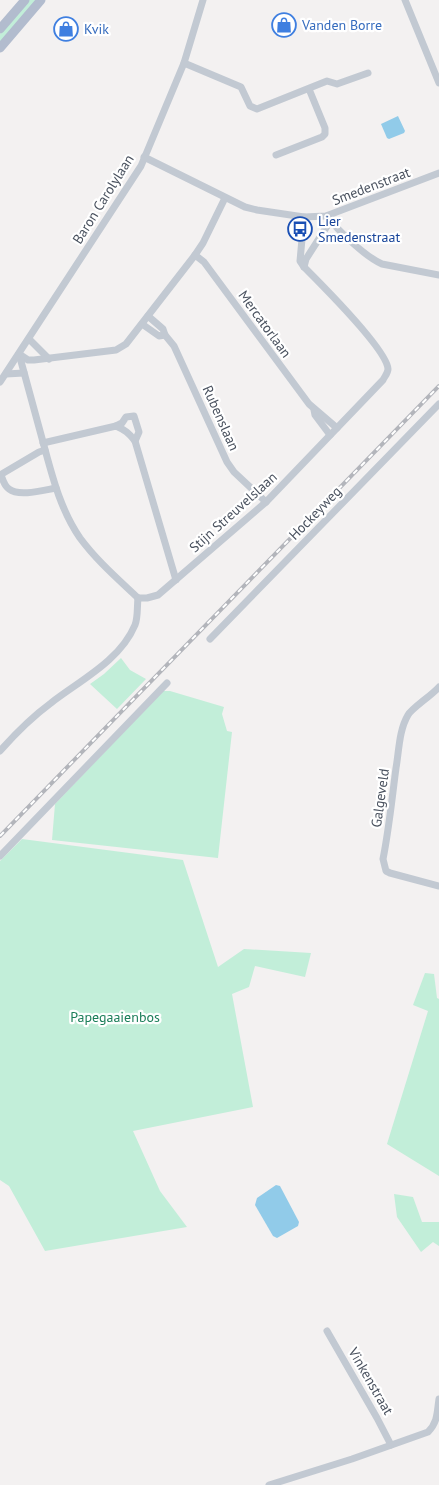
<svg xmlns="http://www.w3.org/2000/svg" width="439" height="1485" font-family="'PT Sans',sans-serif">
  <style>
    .green { fill: #c2eed9 }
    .water { fill: #91cbe9 }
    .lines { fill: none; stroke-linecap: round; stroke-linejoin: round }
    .minor { stroke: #c2c9d2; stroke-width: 7 }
    .major { stroke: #b2bcce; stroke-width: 9 }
    .rail-casing { stroke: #b3b5bb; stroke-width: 4 }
    .rail { stroke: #fff; stroke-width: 2; stroke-dasharray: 5.5; stroke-linecap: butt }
    .labels { text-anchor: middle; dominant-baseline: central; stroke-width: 4.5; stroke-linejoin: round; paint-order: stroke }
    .shop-label { font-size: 14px; fill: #366cbe; stroke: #fff; text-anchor: start }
    .street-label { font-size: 14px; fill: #49515e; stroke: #fff }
    .transit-label { font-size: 14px; fill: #164399; stroke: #fff; text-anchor: start }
    .park-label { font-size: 14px; fill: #1b7e59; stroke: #fff }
  </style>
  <rect width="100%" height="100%" fill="#f3f1f1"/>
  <!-- green -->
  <g class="green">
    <path d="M29,0H37L0,43V34Z"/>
    <path d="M121,658L130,670L146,679L117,709L90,684L104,674Z"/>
    <path d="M163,691H170L224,707L222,714L227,731L232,732L218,858L52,840L55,804Z"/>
    <path d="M22,839L183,860L218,967L244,949L311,953L305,977L255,966L249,987L232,994L253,1107L133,1131L160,1191L187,1227L45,1251L9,1186L0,1180V861Z"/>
    <path d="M425,973L434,974L437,998L439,999V1176L387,1144L428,1011L413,1005Z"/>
    <path d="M394,1194L413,1197L422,1222H439V1246L433,1242L421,1252L397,1217Z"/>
  </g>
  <!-- water -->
  <g class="water">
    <path d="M398,116L405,131L404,133L389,139L387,138L381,124Z"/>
    <path d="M276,1185L280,1186L299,1222L298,1226L277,1238L273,1236L255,1205L257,1198Z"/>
  </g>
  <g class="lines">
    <!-- minor -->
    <g class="minor">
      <path d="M405,0L439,83"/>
      <path d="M184,63L241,87L250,106L257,109L327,81L337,84L368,73"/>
      <path d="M276,155L322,137L325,134V128L309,89"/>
      <path d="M144,157L245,207L257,210L304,217L326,216L439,173"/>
      <path d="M327,216C338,231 366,257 382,264L439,275"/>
      <path d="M195,255L204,262L309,404L337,428"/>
      <path d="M304,267L306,259L331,220"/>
      <path d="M148,316L163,329L165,335L174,346L227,462L234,472L266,502"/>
      <path d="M142,324L159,336L165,335"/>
      <path d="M29,339L49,359"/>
      <path d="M19,354L28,360H34L116,350L126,344L195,255L203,243L225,198"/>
      <path d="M19,354C27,383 35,413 43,442C52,475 60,509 80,538C97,561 118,579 138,598"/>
      <path d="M6,374L24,373"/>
      <path d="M0,382L141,166L184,63L203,0"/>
      <path d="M314,410L315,415L330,435"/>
      <path d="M116,426L122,423L126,417L134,416L139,432L135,441"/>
      <path d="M43,443L116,426C125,430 129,433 135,441L176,580"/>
      <path d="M0,475L39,452L45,450"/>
      <path d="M1,475C3,480 4,486 9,489C19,497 44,490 56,488"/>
      <path d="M138,598H147L158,595L266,502L383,380C385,376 388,373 388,369C387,350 320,283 304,267L300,261L304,217"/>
      <path d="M210,639L439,404"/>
      <path d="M439,687C431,696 412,708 408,715C399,730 399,751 396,768C392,798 389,829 383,859L386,871L390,873L439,886"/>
      <path d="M0,751C15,734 32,717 51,703C79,681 120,661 135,625C138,618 137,607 138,598"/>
      <path d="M0,856L167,683"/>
      <path d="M327,1331L377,1418L391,1445"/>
      <path d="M269,1485L352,1459L428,1432C438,1422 437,1412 439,1399"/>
    </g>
    <!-- major -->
    <g class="major">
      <path d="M0,29L25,0"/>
      <path d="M0,48L41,0"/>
    </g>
    <!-- rail casing -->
    <g class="rail-casing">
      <path id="rail" d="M0,836L439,386"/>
    </g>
    <!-- rail -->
    <use href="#rail" class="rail"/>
  </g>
  <!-- icons -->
  <defs>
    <g id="shop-ring" transform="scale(1.25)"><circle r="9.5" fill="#fff" stroke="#3f7fe0" stroke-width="1.5"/><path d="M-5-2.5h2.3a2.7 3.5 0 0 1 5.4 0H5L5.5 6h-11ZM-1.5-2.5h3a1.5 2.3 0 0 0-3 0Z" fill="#3f7fe0"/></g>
    <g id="bus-ring" transform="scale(1.25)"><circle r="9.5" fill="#fff" stroke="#1a4fb4" stroke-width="1.5"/><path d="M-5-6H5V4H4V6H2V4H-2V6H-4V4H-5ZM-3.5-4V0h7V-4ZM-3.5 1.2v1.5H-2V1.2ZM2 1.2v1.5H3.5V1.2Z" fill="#1a4fb4"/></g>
  </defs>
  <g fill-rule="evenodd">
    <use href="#shop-ring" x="284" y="25"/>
    <use href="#shop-ring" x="66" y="29"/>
    <use href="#bus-ring" x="300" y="229"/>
  </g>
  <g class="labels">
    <!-- shop labels -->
    <g class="shop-label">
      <text x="302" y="25">Vanden Borre</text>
      <text x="84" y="29">Kvik</text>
    </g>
    <!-- street labels -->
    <g class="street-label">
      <text transform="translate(371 186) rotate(-21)">Smedenstraat</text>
      <text transform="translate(103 199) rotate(-58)">Baron Carolylaan</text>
      <text transform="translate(265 324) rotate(54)">Mercatorlaan</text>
      <text transform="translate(221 418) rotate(66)">Rubenslaan</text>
      <text transform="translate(233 512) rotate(-42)">Stijn Streuvelslaan</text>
      <text transform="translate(315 513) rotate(-46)">Hockeyweg</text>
      <text transform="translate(380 798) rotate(-82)">Galgeveld</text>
      <text transform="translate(371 1381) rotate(60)">Vinkenstraat</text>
    </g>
    <!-- transit labels -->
    <g class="transit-label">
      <text x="318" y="221">Lier<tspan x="318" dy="16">Smedenstraat</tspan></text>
    </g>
    <!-- park labels -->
    <g class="park-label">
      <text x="115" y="1017">Papegaaienbos</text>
    </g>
  </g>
</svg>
